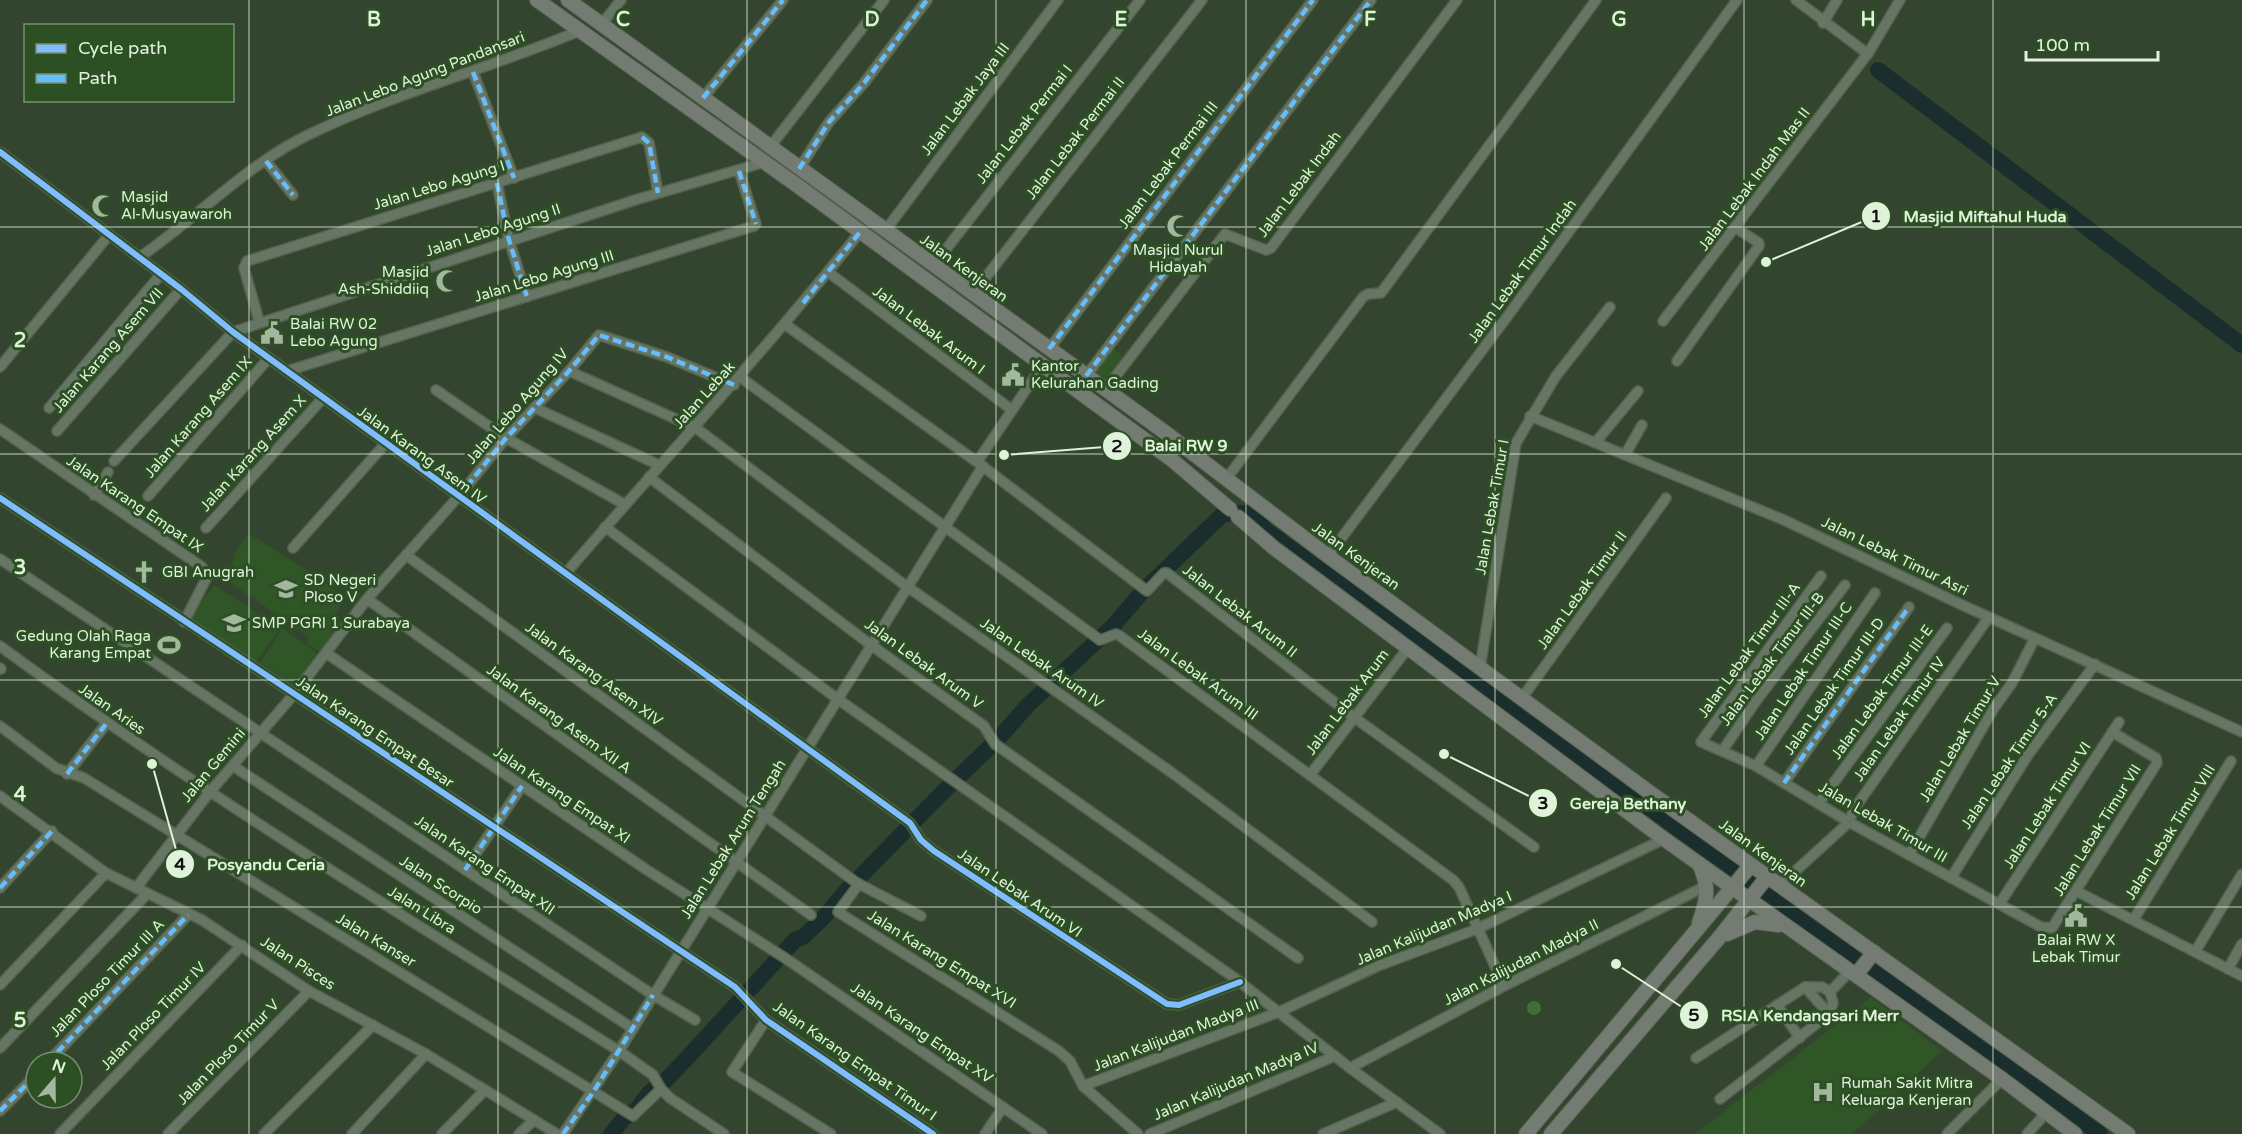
<svg xmlns="http://www.w3.org/2000/svg" width="2242" height="1134" font-family="'Varela Round',sans-serif">
  <style>
    .built { fill: #305527 }
    .green { fill: #3d7131 }
    .lines { fill: none; stroke-linecap: round; stroke-linejoin: round }
    .river { stroke: #1a2e2d; stroke-width: 16 }
    .minor-casing { stroke: #52624d; stroke-width: 12 }
    .primary-casing { stroke: #52624d; stroke-width: 16 }
    .minor { stroke: #677664; stroke-width: 9 }
    .primary { stroke: #747b72; stroke-width: 14 }
    .quiet { stroke: #66bdfb; stroke-width: 4.5; stroke-dasharray: 9 4.5; stroke-linecap: butt }
    .cycleway-casing { stroke: #2d4f24; stroke-width: 10 }
    .cycleway { stroke: #80bcff; stroke-width: 6 }
    .grid { fill: none; stroke: #dff3da; stroke-width: 1.5; stroke-opacity: 0.55 }
    .labels { text-anchor: middle; dominant-baseline: central; stroke-width: 6; stroke-linejoin: round; paint-order: stroke }
    .street-label { font-size: 15px; fill: #dff3da; stroke: #2d4f24 }
    .poi-label { font-size: 15px; fill: #dff3da; stroke: #2d4f24; text-anchor: start }
    .grid-label { font-size: 20px; text-anchor: middle; font-weight: bold; fill: #dff3da; stroke: #2d4f24; stroke-width: 6; stroke-linejoin: round; paint-order: stroke }
    .leader { fill: none; stroke: #dff3da; stroke-width: 2 }
    .callout-dot { fill: #dff3da; stroke: #2d4f24; stroke-width: 2 }
    .mark-label { font-size: 18px; text-anchor: middle; font-weight: bold; fill: #111 }
    .callout-label { font-size: 16px; text-anchor: middle; font-weight: bold; fill: #dff3da; stroke: #2d4f24; stroke-width: 6; stroke-linejoin: round; paint-order: stroke }
  </style>
  <rect width="100%" height="100%" fill="#33452e"/>
  <!-- built -->
  <g class="built">
    <path d="M1110,346L1127,359L1109,383L1096,372L1094,368Z"/>
    <path d="M249,534L320,578L343,598L336,616L341,623L321,653L307,644L309,637L228,581L236,550Z"/>
    <path d="M214,585L280,628L256,663L188,619Z"/>
    <path d="M282,628L318,654L296,687L260,663Z"/>
    <path d="M1871,997L1942,1051L1852,1134H1695Z"/>
  </g>
  <!-- green -->
  <circle class="green" cx="1534" cy="1008" r="7"/>
  <g class="lines">
    <!-- river -->
    <g class="river">
      <path d="M1878,70L2242,345"/>
      <path d="M611,1134L625,1117L636,1110L649,1093L665,1081L689,1056L796,939L803,937L824,917L846,891L942,793L999,738L1028,705L1112,627L1144,590L1223,514L1249,513L1268,532L2100,1134"/>
    </g>
    <!-- minor casing -->
    <g class="minor-casing">
      <g id="minor">
        <path d="M1796,0L1868,54"/>
        <path d="M1823,23L1837,0"/>
        <path d="M601,25L621,0"/>
        <path d="M473,72L514,178"/>
        <path d="M703,98L783,0"/>
        <path d="M770,147L884,0"/>
        <path d="M0,152L181,289L233,332L910,823L921,840L934,851L1167,1004L1179,1005L1240,982"/>
        <path d="M266,161L293,195"/>
        <path d="M799,169L829,122L864,83L927,0"/>
        <path d="M497,183L509,240L527,297"/>
        <path d="M885,231L1058,0"/>
        <path d="M140,257C197,218 247,164 310,134C397,92 491,68 579,31"/>
        <path d="M933,266L1140,0"/>
        <path d="M828,272L1012,410"/>
        <path d="M972,295L1202,0"/>
        <path d="M259,321L244,268L247,261L642,137L649,143L658,193"/>
        <path d="M1663,321L1869,52L1900,0"/>
        <path d="M786,325L977,462L1147,591L1164,573H1167L1355,718L1534,847"/>
        <path d="M1049,349L1313,0"/>
        <path d="M1677,361L1759,246V243L1736,228"/>
        <path d="M0,367L109,235"/>
        <path d="M287,371L754,226L756,224L739,171"/>
        <path d="M569,371L696,428L902,583L1171,772L1372,922"/>
        <path d="M1086,376L1371,0"/>
        <path d="M740,377L1100,640L1116,634L1120,636L1453,880L1459,887L1504,986"/>
        <path d="M436,390L506,438L624,504"/>
        <path d="M1105,390L1225,234L1266,250L1271,248L1457,0"/>
        <path d="M49,408L161,274"/>
        <path d="M535,408L659,465"/>
        <path d="M1530,416L1784,520L1960,604L2242,732"/>
        <path d="M0,429L202,567L207,577L184,622"/>
        <path d="M57,431L181,289"/>
        <path d="M1595,443L1638,391"/>
        <path d="M1625,455L1642,425"/>
        <path d="M114,461L233,332L635,200L765,162"/>
        <path d="M977,462L1042,366"/>
        <path d="M649,477L871,645L984,726L995,744L1298,958"/>
        <path d="M1227,478L1363,297L1368,294L1381,293L1596,0"/>
        <path d="M94,495L108,472"/>
        <path d="M148,496L269,358"/>
        <path d="M0,498L735,987L766,1020L933,1134"/>
        <path d="M605,527L839,700L1236,979L1350,1068L1440,1134"/>
        <path d="M206,528L323,398"/>
        <path d="M293,548L385,444"/>
        <path d="M406,555L857,883L921,916"/>
        <path d="M1328,556L1507,317L1737,0"/>
        <path d="M0,559L653,995L695,1020"/>
        <path d="M566,573C664,459 766,350 860,232"/>
        <path d="M1821,576L1701,742L1756,766L1849,822L2041,927L2052,928L2157,763L2156,758L2112,732"/>
        <path d="M367,599L811,915"/>
        <path d="M0,646C199,792 410,920 619,1051L653,1075L661,1089L670,1098L724,1134"/>
        <path d="M326,653L647,870L785,958L1042,1134"/>
        <path d="M0,668L1,669"/>
        <path d="M1480,668L1516,443L1556,376L1610,307"/>
        <path d="M1522,698L1666,498"/>
        <path d="M0,726L56,768L84,778L633,1116L661,1089"/>
        <path d="M1723,750L1756,701L1845,585"/>
        <path d="M233,766L632,1028"/>
        <path d="M1756,766L1875,593"/>
        <path d="M67,774L106,724"/>
        <path d="M1310,775L1408,648"/>
        <path d="M1784,783L1909,607"/>
        <path d="M0,796L106,873L202,920L309,991L426,1054L557,1134"/>
        <path d="M1819,803L1947,628"/>
        <path d="M1909,855L1994,708L2012,683L2035,638"/>
        <path d="M465,870L522,786"/>
        <path d="M1951,878L2028,755L2095,664"/>
        <path d="M859,884L838,912L1059,1051L1070,1061L1083,1086L1138,1134"/>
        <path d="M1780,885L1847,824L1857,805L1989,617"/>
        <path d="M0,888L52,831"/>
        <path d="M136,888L209,793L295,693L367,599L458,497L506,438L569,371L599,335L667,357L734,385"/>
        <path d="M2076,891L2242,976"/>
        <path d="M2000,903L2119,722"/>
        <path d="M2134,919L2231,761"/>
        <path d="M2195,952L2242,874"/>
        <path d="M2228,969L2242,944"/>
        <path d="M0,985L106,873"/>
        <path d="M1805,987L1829,1014"/>
        <path d="M1830,992L1850,971"/>
        <path d="M1777,1005L1800,1038"/>
        <path d="M766,1020L732,1072L831,1134"/>
        <path d="M0,1048L146,895"/>
        <path d="M1696,1058L1805,987H1822L1830,992L1833,1003L1829,1014L1720,1099"/>
        <path d="M48,1062L188,915"/>
        <path d="M1350,1068L1504,986L1706,886"/>
        <path d="M1083,1086L1279,1012L1378,966L1477,929L1664,839"/>
        <path d="M0,1111L36,1075"/>
        <path d="M60,1134L242,945"/>
        <path d="M168,1134L309,991"/>
        <path d="M264,1134L373,1025"/>
        <path d="M352,1134L426,1054"/>
        <path d="M442,1134L485,1090"/>
        <path d="M519,1134L534,1120"/>
        <path d="M563,1134L619,1051L983,466"/>
        <path d="M985,1134L1003,1107"/>
        <path d="M1150,1134L1335,1056"/>
        <path d="M1323,1134L1397,1102"/>
        <path d="M1947,1134L2002,1079"/>
        <path d="M2027,1134L2047,1112"/>
      </g>
    </g>
    <!-- primary casing -->
    <g class="primary-casing">
      <g id="primary">
        <path d="M537,0L798,186L1171,459L1230,509"/>
        <path d="M568,0L1170,436L1328,556L1649,792L2128,1134"/>
        <path d="M1238,517L1274,548L1664,839L2002,1079L2075,1134"/>
        <path d="M1699,864C1710,886 1707,901 1699,923"/>
        <path d="M1727,934L1755,922L1779,925"/>
        <path d="M1856,975L1874,952"/>
        <path d="M1526,1134L1751,865"/>
        <path d="M1551,1134L1718,939L1767,877"/>
      </g>
    </g>
    <!-- minor -->
    <use href="#minor" class="minor"/>
    <!-- primary -->
    <use href="#primary" class="primary"/>
    <!-- quiet -->
    <g class="quiet">
      <path d="M473,72L514,178"/>
      <path d="M703,98L783,0"/>
      <path d="M642,137L649,143L658,193"/>
      <path d="M266,161L293,195"/>
      <path d="M799,169L829,122L864,83L927,0"/>
      <path d="M739,171L756,224"/>
      <path d="M497,183L509,240L527,297"/>
      <path d="M803,303L860,232"/>
      <path d="M1049,349L1313,0"/>
      <path d="M1086,376L1371,0"/>
      <path d="M458,497L506,438L569,371L599,335L667,357L734,385"/>
      <path d="M67,774L106,724"/>
      <path d="M1784,783L1909,607"/>
      <path d="M465,870L522,786"/>
      <path d="M0,888L52,831"/>
      <path d="M48,1062L188,915"/>
      <path d="M0,1111L36,1075"/>
      <path d="M563,1134L594,1091L653,995"/>
    </g>
    <!-- cycleway casing -->
    <g class="cycleway-casing">
      <g id="cycleway">
        <path d="M0,152L181,289L233,332L910,823L921,840L934,851L1167,1004L1179,1005L1240,982"/>
        <path d="M0,498L735,987L766,1020L933,1134"/>
      </g>
    </g>
    <!-- cycleway -->
    <use href="#cycleway" class="cycleway"/>
  </g>
  <!-- grid -->
  <path class="grid" d="M249,0V1134M498,0V1134M747,0V1134M996,0V1134M1246,0V1134M1495,0V1134M1744,0V1134M1993,0V1134M0,227H2242M0,454H2242M0,680H2242M0,907H2242"/>
  <!-- icons -->
  <defs>
    <g id="mosque-bare" transform="scale(1.8)"><path d="M3.5-4.9A6 6 0 1 0 3.5 4.9A5 5 0 1 1 3.5-4.9Z" fill="#a3b69e" stroke="#2d4f24" stroke-width="2.5" paint-order="stroke"/></g>
    <g id="civic-bare" transform="scale(1.8)"><path d="M-.6-6.5H3V-4.5H.6V-3L4-1V1h2V6H-6V1h2V-1L-.6-3ZM-1.2 2.5V6h2.4V2.5Z" fill="#a3b69e" stroke="#2d4f24" stroke-width="2.5" paint-order="stroke"/></g>
    <g id="church-bare" transform="scale(1.8)"><path d="M-1.2-6h2.4v3.5h3.3v2.4h-3.3V6h-2.4V-.1h-3.3v-2.4h3.3Z" fill="#a3b69e" stroke="#2d4f24" stroke-width="2.5" paint-order="stroke"/></g>
    <g id="school-bare" transform="scale(1.8)"><path d="M0-5L7-2L0 1L-7-2ZM-4 1L0 2.5L4 1V4Q0 6-4 4Z" fill="#a3b69e" stroke="#2d4f24" stroke-width="2.5" paint-order="stroke"/></g>
    <g id="stadium-bare" transform="scale(1.8)"><path d="M0-5a6.5 5 0 1 0 0 10a6.5 5 0 1 0 0-10ZM-3.5-1.8h7v3.6h-7Z" fill="#a3b69e" stroke="#2d4f24" stroke-width="2.5" paint-order="stroke"/></g>
    <g id="hospital-bare" transform="scale(1.8)"><path d="M-5-5h3v3.5h4V-5h3V5h-3V1.5h-4V5h-3Z" fill="#a3b69e" stroke="#2d4f24" stroke-width="2.5" paint-order="stroke"/></g>
  </defs>
  <g fill-rule="evenodd">
    <use href="#mosque-bare" x="103" y="206"/>
    <use href="#mosque-bare" x="1178" y="226"/>
    <use href="#mosque-bare" x="447" y="281"/>
    <use href="#civic-bare" x="272" y="333"/>
    <use href="#civic-bare" x="1013" y="375"/>
    <use href="#church-bare" x="144" y="572"/>
    <use href="#school-bare" x="286" y="589"/>
    <use href="#school-bare" x="234" y="623"/>
    <use href="#stadium-bare" x="169" y="645"/>
    <use href="#civic-bare" x="2076" y="916"/>
    <use href="#hospital-bare" x="1823" y="1092"/>
  </g>
  <g class="labels">
    <!-- street labels -->
    <g class="street-label">
      <text transform="translate(425 74) rotate(-21)">Jalan Lebo Agung Pandansari</text>
      <text transform="translate(965 99) rotate(-53)">Jalan Lebak Jaya III</text>
      <text transform="translate(1024 124) rotate(-52)">Jalan Lebak Permai I</text>
      <text transform="translate(1075 138) rotate(-52)">Jalan Lebak Permai II</text>
      <text transform="translate(1168 165) rotate(-53)">Jalan Lebak Permai III</text>
      <text transform="translate(1754 179) rotate(-53)">Jalan Lebak Indah Mas II</text>
      <text transform="translate(1299 184) rotate(-53)">Jalan Lebak Indah</text>
      <text transform="translate(439 185) rotate(-17)">Jalan Lebo Agung I</text>
      <text transform="translate(493 230) rotate(-18)">Jalan Lebo Agung II</text>
      <text transform="translate(964 268) rotate(36)">Jalan Kenjeran</text>
      <text transform="translate(1522 271) rotate(-54)">Jalan Lebak Timur Indah</text>
      <text transform="translate(544 276) rotate(-17)">Jalan Lebo Agung III</text>
      <text transform="translate(929 330) rotate(37)">Jalan Lebak Arum I</text>
      <text transform="translate(108 350) rotate(-49)">Jalan Karang Asem VII</text>
      <text transform="translate(704 395) rotate(-48)">Jalan Lebak</text>
      <text transform="translate(517 406) rotate(-49)">Jalan Lebo Agung IV</text>
      <text transform="translate(198 417) rotate(-49)">Jalan Karang Asem IX</text>
      <text transform="translate(253 453) rotate(-48)">Jalan Karang Asem X</text>
      <text transform="translate(422 455) rotate(36)">Jalan Karang Asem IV</text>
      <text transform="translate(135 504) rotate(34)">Jalan Karang Empat IX</text>
      <text transform="translate(1492 507) rotate(-80)">Jalan Lebak Timur I</text>
      <text transform="translate(1356 556) rotate(36)">Jalan Kenjeran</text>
      <text transform="translate(1895 556) rotate(26)">Jalan Lebak Timur Asri</text>
      <text transform="translate(1582 590) rotate(-54)">Jalan Lebak Timur II</text>
      <text transform="translate(1240 611) rotate(38)">Jalan Lebak Arum II</text>
      <text transform="translate(1749 650) rotate(-54)">Jalan Lebak Timur III-A</text>
      <text transform="translate(1772 659) rotate(-53)">Jalan Lebak Timur III-B</text>
      <text transform="translate(1042 663) rotate(35)">Jalan Lebak Arum IV</text>
      <text transform="translate(924 664) rotate(36)">Jalan Lebak Arum V</text>
      <text transform="translate(1803 671) rotate(-56)">Jalan Lebak Timur III-C</text>
      <text transform="translate(594 674) rotate(36)">Jalan Karang Asem XIV</text>
      <text transform="translate(1198 674) rotate(36)">Jalan Lebak Arum III</text>
      <text transform="translate(1834 686) rotate(-55)">Jalan Lebak Timur III-D</text>
      <text transform="translate(1882 692) rotate(-54)">Jalan Lebak Timur III-E</text>
      <text transform="translate(1347 702) rotate(-53)">Jalan Lebak Arum</text>
      <text transform="translate(112 709) rotate(35)">Jalan Aries</text>
      <text transform="translate(559 719) rotate(36)">Jalan Karang Asem XII A</text>
      <text transform="translate(1899 719) rotate(-55)">Jalan Lebak Timur IV</text>
      <text transform="translate(375 732) rotate(34)">Jalan Karang Empat Besar</text>
      <text transform="translate(1960 739) rotate(-59)">Jalan Lebak Timur V</text>
      <text transform="translate(2009 761) rotate(-56)">Jalan Lebak Timur 5-A</text>
      <text transform="translate(213 765) rotate(-50)">Jalan Gemini</text>
      <text transform="translate(562 795) rotate(34)">Jalan Karang Empat XI</text>
      <text transform="translate(2047 805) rotate(-57)">Jalan Lebak Timur VI</text>
      <text transform="translate(1883 822) rotate(30)">Jalan Lebak Timur III</text>
      <text transform="translate(2097 830) rotate(-58)">Jalan Lebak Timur VII</text>
      <text transform="translate(2170 832) rotate(-58)">Jalan Lebak Timur VIII</text>
      <text transform="translate(733 839) rotate(-58)">Jalan Lebak Arum Tengah</text>
      <text transform="translate(1763 853) rotate(36)">Jalan Kenjeran</text>
      <text transform="translate(485 865) rotate(34)">Jalan Karang Empat XII</text>
      <text transform="translate(441 885) rotate(33)">Jalan Scorpio</text>
      <text transform="translate(1020 893) rotate(34)">Jalan Lebak Arum VI</text>
      <text transform="translate(422 910) rotate(32)">Jalan Libra</text>
      <text transform="translate(1434 928) rotate(-23)">Jalan Kalijudan Madya I</text>
      <text transform="translate(376 940) rotate(31)">Jalan Kanser</text>
      <text transform="translate(942 959) rotate(32)">Jalan Karang Empat XVI</text>
      <text transform="translate(1521 962) rotate(-27)">Jalan Kalijudan Madya II</text>
      <text transform="translate(298 963) rotate(33)">Jalan Pisces</text>
      <text transform="translate(107 978) rotate(-46)">Jalan Ploso Timur III A</text>
      <text transform="translate(153 1016) rotate(-46)">Jalan Ploso Timur IV</text>
      <text transform="translate(922 1033) rotate(34)">Jalan Karang Empat XV</text>
      <text transform="translate(1176 1035) rotate(-21)">Jalan Kalijudan Madya III</text>
      <text transform="translate(228 1052) rotate(-46)">Jalan Ploso Timur V</text>
      <text transform="translate(855 1061) rotate(35)">Jalan Karang Empat Timur I</text>
      <text transform="translate(1236 1081) rotate(-23)">Jalan Kalijudan Madya IV</text>
    </g>
    <!-- poi labels -->
    <g class="poi-label">
      <text x="121" y="197">Masjid<tspan x="121" dy="17">Al-Musyawaroh</tspan></text>
      <text x="1178" y="250" text-anchor="middle">Masjid Nurul<tspan x="1178" dy="17">Hidayah</tspan></text>
      <text x="429" y="272" text-anchor="end">Masjid<tspan x="429" dy="17">Ash-Shiddiiq</tspan></text>
      <text x="290" y="324">Balai RW 02<tspan x="290" dy="17">Lebo Agung</tspan></text>
      <text x="1031" y="366">Kantor<tspan x="1031" dy="17">Kelurahan Gading</tspan></text>
      <text x="162" y="572">GBI Anugrah</text>
      <text x="304" y="580">SD Negeri<tspan x="304" dy="17">Ploso V</tspan></text>
      <text x="252" y="623">SMP PGRI 1 Surabaya</text>
      <text x="151" y="636" text-anchor="end">Gedung Olah Raga<tspan x="151" dy="17">Karang Empat</tspan></text>
      <text x="2076" y="940" text-anchor="middle">Balai RW X<tspan x="2076" dy="17">Lebak Timur</tspan></text>
      <text x="1841" y="1083">Rumah Sakit Mitra<tspan x="1841" dy="17">Keluarga Kenjeran</tspan></text>
    </g>
  </g>
  <g class="grid-label">
    <text x="374" y="26">B</text>
    <text x="623" y="26">C</text>
    <text x="872" y="26">D</text>
    <text x="1121" y="26">E</text>
    <text x="1370" y="26">F</text>
    <text x="1619" y="26">G</text>
    <text x="1868" y="26">H</text>
    <text x="20" y="347">2</text>
    <text x="20" y="574">3</text>
    <text x="20" y="801">4</text>
    <text x="20" y="1027">5</text>
  </g>
  <!-- callouts -->
  <path class="leader" d="M1766 262L1876 216M1004 455L1117 446M1444 754L1543 803M152 764L180 864M1616 964L1694 1015"/>
  <g class="callout-dot">
    <circle cx="1766" cy="262" r="6"/>
    <circle cx="1004" cy="455" r="6"/>
    <circle cx="1444" cy="754" r="6"/>
    <circle cx="152" cy="764" r="6"/>
    <circle cx="1616" cy="964" r="6"/>
    <circle cx="1876" cy="216" r="15"/>
    <circle cx="1117" cy="446" r="15"/>
    <circle cx="1543" cy="803" r="15"/>
    <circle cx="180" cy="864" r="15"/>
    <circle cx="1694" cy="1015" r="15"/>
  </g>
  <g class="mark-label">
    <text x="1876" y="222">1</text>
    <text x="1117" y="452">2</text>
    <text x="1543" y="809">3</text>
    <text x="180" y="870">4</text>
    <text x="1694" y="1021">5</text>
  </g>
  <g class="callout-label">
    <text x="1985" y="222">Masjid Miftahul Huda</text>
    <text x="1186" y="451">Balai RW 9</text>
    <text x="1628" y="809">Gereja Bethany</text>
    <text x="266" y="870">Posyandu Ceria</text>
    <text x="1810" y="1021">RSIA Kendangsari Merr</text>
  </g>
  <!-- legend -->
  <rect x="24" y="24" width="210" height="78" fill="#2d4f24" stroke="#74916d" stroke-width="1.5"/>
  <rect x="36" y="44" width="30" height="9" fill="#80bcff" stroke="#74916d" stroke-width="1.5"/>
  <text x="78" y="54" font-size="18" fill="#dff3da">Cycle path</text>
  <rect x="36" y="74" width="30" height="9" fill="#66bdfb" stroke="#74916d" stroke-width="1.5"/>
  <text x="78" y="84" font-size="18" fill="#dff3da">Path</text>
  <!-- north arrow -->
  <g transform="translate(54 1080) rotate(20)"><circle r="28" fill="#2d4f24" stroke="#74916d" stroke-width="1.5"/>
  <path d="M0-4.5L10 22L0 15L-10 22Z" fill="#a3b69e"/>
  <text y="-9" font-size="16" font-weight="bold" text-anchor="middle" fill="#dff3da">N</text>
  </g>
  <!-- scale -->
  <path d="M2026 51v9h132v-9" fill="none" stroke="#dff3da" stroke-width="3"/>
  <text x="2035" y="51" font-size="18" fill="#dff3da" stroke="#2d4f24" stroke-width="4.5" paint-order="stroke">100 m</text>
</svg>
